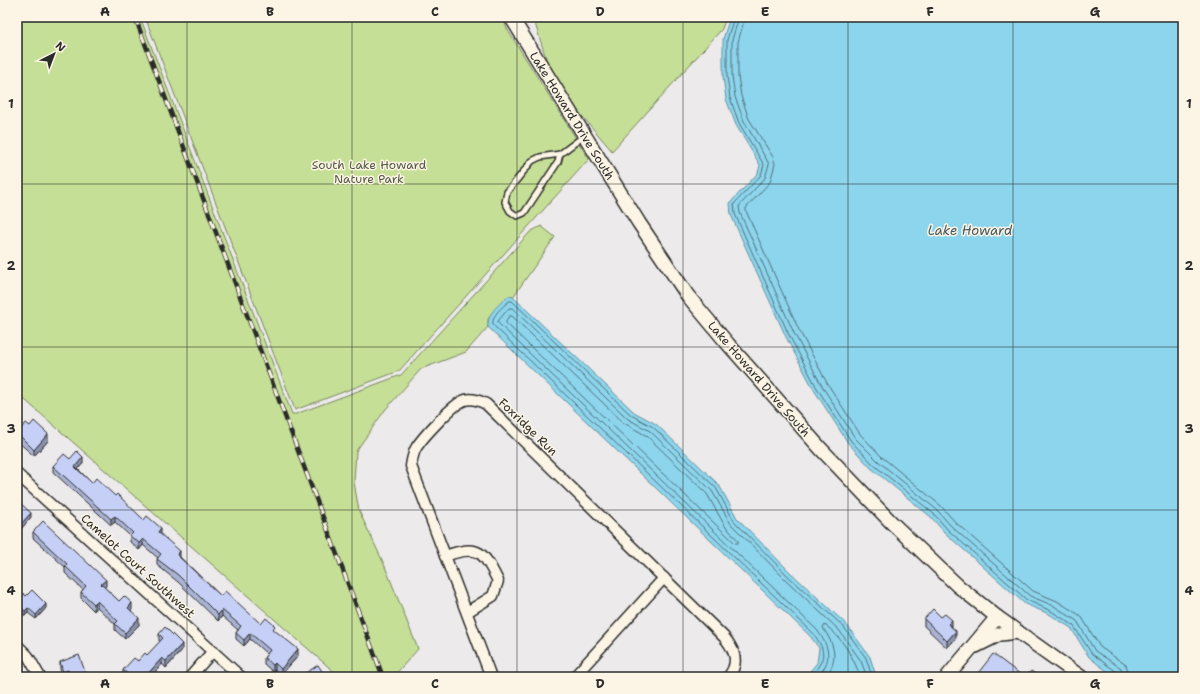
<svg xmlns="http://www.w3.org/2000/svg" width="1200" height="694" font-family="'Shantell Sans',sans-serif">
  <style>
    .green { fill: #c5df96; stroke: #788560 }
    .water { fill: #8cd5ed; stroke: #65919f }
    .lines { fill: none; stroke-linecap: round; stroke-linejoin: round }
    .shore { stroke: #526f79; stroke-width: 1 }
    .service-casing { stroke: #2b2b2b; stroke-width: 8 }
    .minor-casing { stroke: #2b2b2b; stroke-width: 13 }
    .tertiary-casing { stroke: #2b2b2b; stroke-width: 16 }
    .service { stroke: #fcf5e5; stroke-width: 5 }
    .minor { stroke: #fcf5e5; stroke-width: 10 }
    .tertiary { stroke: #fcf5e5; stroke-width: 13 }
    .rail-casing { stroke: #2b2b2b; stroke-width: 4.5 }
    .rail { stroke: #fcf5e5; stroke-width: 3; stroke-dasharray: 9; stroke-linecap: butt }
    .wall { fill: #aab3d4; stroke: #2b2b2b }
    .shaded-wall { fill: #8b92ad; stroke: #2b2b2b }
    .building { fill: #c6d0f7; stroke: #2b2b2b }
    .grid { fill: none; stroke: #2b2b2b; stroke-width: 1; stroke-opacity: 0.55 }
    .labels { text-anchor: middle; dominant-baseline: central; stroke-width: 3; stroke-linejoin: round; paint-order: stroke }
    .street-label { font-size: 12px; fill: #2b2b2b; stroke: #fcf5e5 }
    .park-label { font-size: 12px; fill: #525846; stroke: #fcf5e5 }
    .water-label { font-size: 13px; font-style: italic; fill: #43565c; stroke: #fcf5e5 }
    .neatline { fill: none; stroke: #2b2b2b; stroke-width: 1.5 }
    .grid-label { font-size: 13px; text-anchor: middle; font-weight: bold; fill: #2b2b2b }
  </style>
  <rect width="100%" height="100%" fill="#eceaea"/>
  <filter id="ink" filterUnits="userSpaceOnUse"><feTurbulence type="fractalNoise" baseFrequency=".025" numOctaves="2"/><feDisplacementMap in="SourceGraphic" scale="8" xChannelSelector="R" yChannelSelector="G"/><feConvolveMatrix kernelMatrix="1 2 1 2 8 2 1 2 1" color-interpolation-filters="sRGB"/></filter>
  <g filter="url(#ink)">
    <!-- green -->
    <g class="green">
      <path d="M17,17H140L292,414H296L401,375L530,232L541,226L555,237L513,297L508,296L488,319V327L466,352L421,369L385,410L356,451L354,482L359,511L384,564L418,649L393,677H340L17,393Z"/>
      <path d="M145,17H503L507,29L589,159L399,371L295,410Z"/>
      <path d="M533,17H726L722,29L612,151L572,104L550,71Z"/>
    </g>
    <!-- water -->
    <g class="water">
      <path d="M730,17H1183V677H1118L1104,669L1089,657L1071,628L1049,614L1025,604L945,533L931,517L871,468L848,443L814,390L786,337L731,215L730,203L758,173L760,165L736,125L726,99L723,77V39Z"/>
      <path d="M509,296L513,297L634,412L656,424L719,485L737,518L791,573L846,624L870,657L876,676L805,677L817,663L819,648L810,636L488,327C487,313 499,304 509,296Z"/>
    </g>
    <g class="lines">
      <!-- shore -->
      <g class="shore">
        <path d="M734,17L727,40V76L730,98L739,123L764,165L761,175L734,204L735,214L789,335L817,388L851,441L874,465L934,514L948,530L1027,600L1051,611L1073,625L1092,654L1117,672L1119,677"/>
        <path d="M739,17L732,40V76L735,97L744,121L769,164L765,178L739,206L740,213L794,333L822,386L855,438L878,461L937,510L951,526L1030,596L1054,606L1077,621L1095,651L1121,668L1124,677"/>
        <path d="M745,17L738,42V76L741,96L749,119L773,157L775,164L770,182L746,208V211L799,330L827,383L860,434L882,457L941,506L955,522L1033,591L1057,601L1081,616L1100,647L1126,665L1130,677"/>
        <path d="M509,316H512L624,423L647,436L707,494L725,526L738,540V543H735L506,323Z"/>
        <path d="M810,677C826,659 827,652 813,633L493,325C491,315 503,307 509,301H512L631,415L653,427L716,488L734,521L788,576L843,626L866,658L872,677"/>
        <path d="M817,677C833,660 830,648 817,630L498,323V321L509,308H512L628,419L650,431L712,491L731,524L785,579L839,630L861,661L867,677"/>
        <path d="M825,677C840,660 834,644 823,628L825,625C841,636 855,659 860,677"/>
      </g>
      <!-- service casing -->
      <g class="service-casing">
        <path id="service" d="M560,154L558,162L524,213L517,216L510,211L505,202L507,192L532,161L540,157L560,154L584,136"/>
      </g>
      <!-- minor casing -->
      <g class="minor-casing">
        <g id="minor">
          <path d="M17,474L241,677"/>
          <path d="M445,556C479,544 483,551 498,581L493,596L467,612"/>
          <path d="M17,645L28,656L40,677"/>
          <path d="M190,677L213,651"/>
          <path d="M491,677L411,466C412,460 413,453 416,448C422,438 454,403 465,400C472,398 480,401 486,404L724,637C735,650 740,663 728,677"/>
          <path d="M574,677L664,578"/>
        </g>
      </g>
      <!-- tertiary casing -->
      <g class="tertiary-casing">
        <g id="tertiary">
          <path d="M511,17L639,223L688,296L728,344L821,449L891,522L958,586L997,617L1081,677"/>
          <path d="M976,646L1000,634L1018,632"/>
          <path d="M947,677L997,617"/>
        </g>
      </g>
      <!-- service -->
      <use href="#service" class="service"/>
      <!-- minor -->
      <use href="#minor" class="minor"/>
      <!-- tertiary -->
      <use href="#tertiary" class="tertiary"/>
      <!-- rail casing -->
      <g class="rail-casing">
        <path id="rail" d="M135,17L383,677"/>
      </g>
      <!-- rail -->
      <use href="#rail" class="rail"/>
    </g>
    <!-- wall -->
    <g class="wall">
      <path d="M30,426L48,441L34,456L17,441V433Z"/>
      <path d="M70,459L83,463L78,469L92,483L115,496L144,520L161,535L180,557L221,596L261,624L275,631L298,656L281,675L275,670L273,672L264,664V658L267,654L250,639L244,646L236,639V633L238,630L222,616L218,621L178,582L157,565V559L158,558L143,545L139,550L130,542V536L115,522L111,525L53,472V466Z"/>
      <path d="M17,500L31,517L21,529L17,525Z"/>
      <path d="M33,532L106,586L104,587L119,601L132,610L131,611L139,625L125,639L115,630V624L97,607L94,611L81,598V592L83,590L65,573V567L33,538Z"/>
      <path d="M17,588L26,596L46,608L36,619L28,613L25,616L17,608Z"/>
      <path d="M924,619L952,627L956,638L947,648L924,626Z"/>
      <path d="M159,634L182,650L166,668L162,664L151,677H123V670L147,655L160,642L159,641Z"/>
      <path d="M60,662L87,677H63L60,669Z"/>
    </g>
    <!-- shaded-wall -->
    <g class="shaded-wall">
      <path d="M19,409V413L17,420V415Z"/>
      <path d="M48,434V441L34,456V450Z"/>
      <path d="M83,457V463L75,473V467Z"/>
      <path d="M31,513V517L21,529V524Z"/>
      <path d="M115,516V522L111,525V519Z"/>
      <path d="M161,528V535L158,532Z"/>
      <path d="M143,539V545L139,550V543Z"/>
      <path d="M180,551V557L177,561V555Z"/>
      <path d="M106,580V586L101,591V584Z"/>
      <path d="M97,601V607L94,611V604Z"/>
      <path d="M132,603V610L128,614V608Z"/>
      <path d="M46,604V608L36,619V615Z"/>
      <path d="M28,608V613L25,616V611Z"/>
      <path d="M222,610V616L218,621V615Z"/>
      <path d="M139,618V625L125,639V633Z"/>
      <path d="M952,620V627L948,624Z"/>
      <path d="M956,631V638L947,648V641Z"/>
      <path d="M250,633V639L244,646V640Z"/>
      <path d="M182,644V650L166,668V661Z"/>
      <path d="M298,649V656L281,675V669Z"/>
      <path d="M162,658V664L151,677H145Z"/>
      <path d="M275,663V670L273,672V665Z"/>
      <path d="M68,670V677H63V672Z"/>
      <path d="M324,674V677H319Z"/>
    </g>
    <!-- building -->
    <g class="building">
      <path d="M17,408L19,409L17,415Z"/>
      <path d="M34,421L48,434L34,450L17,433L26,423L30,426Z"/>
      <path d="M77,451L83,457L75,467L92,483L96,478L115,496L117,494L144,520L147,516L161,528L158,532L180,551L177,555L221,596L225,591L261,624L266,618L275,626L273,629L298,649L281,669L275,663L273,665L264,658L270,650L250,633L244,640L236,633L241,626L222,610L218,615L178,575L157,559L161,554L143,539L139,543L130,536L133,533L115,516L111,519L53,466L64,454L70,459Z"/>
      <path d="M17,500L31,513L21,524L17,521Z"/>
      <path d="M43,521L106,580L101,584L119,601L124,596L132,603L128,608L139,618L125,633L115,624L118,621L97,601L94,604L81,592L86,586L65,566L67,564L33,532Z"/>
      <path d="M17,588L26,596L32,590L46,604L36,615L28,608L25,611L17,603Z"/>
      <path d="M933,609L941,617L945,614L952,620L948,624L956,631L947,641L924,619Z"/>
      <path d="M165,627L182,644L166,661L162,658L145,677H131L123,670L134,658L138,661L145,653L147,655L163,638L159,634Z"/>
      <path d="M993,654L1024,677H995L994,676V677H975Z"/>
      <path d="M79,655L87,677H70L68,670L63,672L60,662Z"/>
      <path d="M318,665L324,674L319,677H300Z"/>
      <path d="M1031,671L1040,677H1026Z"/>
    </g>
  </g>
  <!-- grid -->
  <path class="grid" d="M187,17V677M352,17V677M517,17V677M683,17V677M848,17V677M1013,17V677M17,184H1183M17,347H1183M17,510H1183"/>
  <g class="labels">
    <!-- street labels -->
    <g class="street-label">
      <text transform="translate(572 116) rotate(58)">Lake Howard Drive South</text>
      <text transform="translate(759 379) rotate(49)">Lake Howard Drive South</text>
      <text transform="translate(528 427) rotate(44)">Foxridge Run</text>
      <text transform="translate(138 566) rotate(42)">Camelot Court Southwest</text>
    </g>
    <!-- park labels -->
    <g class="park-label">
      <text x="369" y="165">South Lake Howard<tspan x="369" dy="14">Nature Park</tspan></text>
    </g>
    <!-- water labels -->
    <g class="water-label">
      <text x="970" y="230">Lake Howard</text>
    </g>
  </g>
  <!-- margin -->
  <rect width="1200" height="694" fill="none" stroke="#fcf5e5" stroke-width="44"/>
  <!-- north arrow -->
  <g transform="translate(54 54) rotate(42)" stroke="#fcf5e5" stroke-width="3" paint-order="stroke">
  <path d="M0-3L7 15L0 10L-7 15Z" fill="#2b2b2b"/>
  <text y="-6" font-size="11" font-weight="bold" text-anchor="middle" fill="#2b2b2b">N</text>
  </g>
  <rect x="22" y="22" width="1156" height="650" class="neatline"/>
  <g class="grid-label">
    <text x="105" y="16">A</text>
    <text x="270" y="16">B</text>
    <text x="435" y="16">C</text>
    <text x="600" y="16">D</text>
    <text x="765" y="16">E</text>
    <text x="930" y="16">F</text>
    <text x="1095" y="16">G</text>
    <text x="11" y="108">1</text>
    <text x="1189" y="108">1</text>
    <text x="11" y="270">2</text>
    <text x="1189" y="270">2</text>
    <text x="11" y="433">3</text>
    <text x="1189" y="433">3</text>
    <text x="11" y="595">4</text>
    <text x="1189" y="595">4</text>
    <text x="105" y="688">A</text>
    <text x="270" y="688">B</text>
    <text x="435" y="688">C</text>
    <text x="600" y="688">D</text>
    <text x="765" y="688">E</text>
    <text x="930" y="688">F</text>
    <text x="1095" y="688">G</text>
  </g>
</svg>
